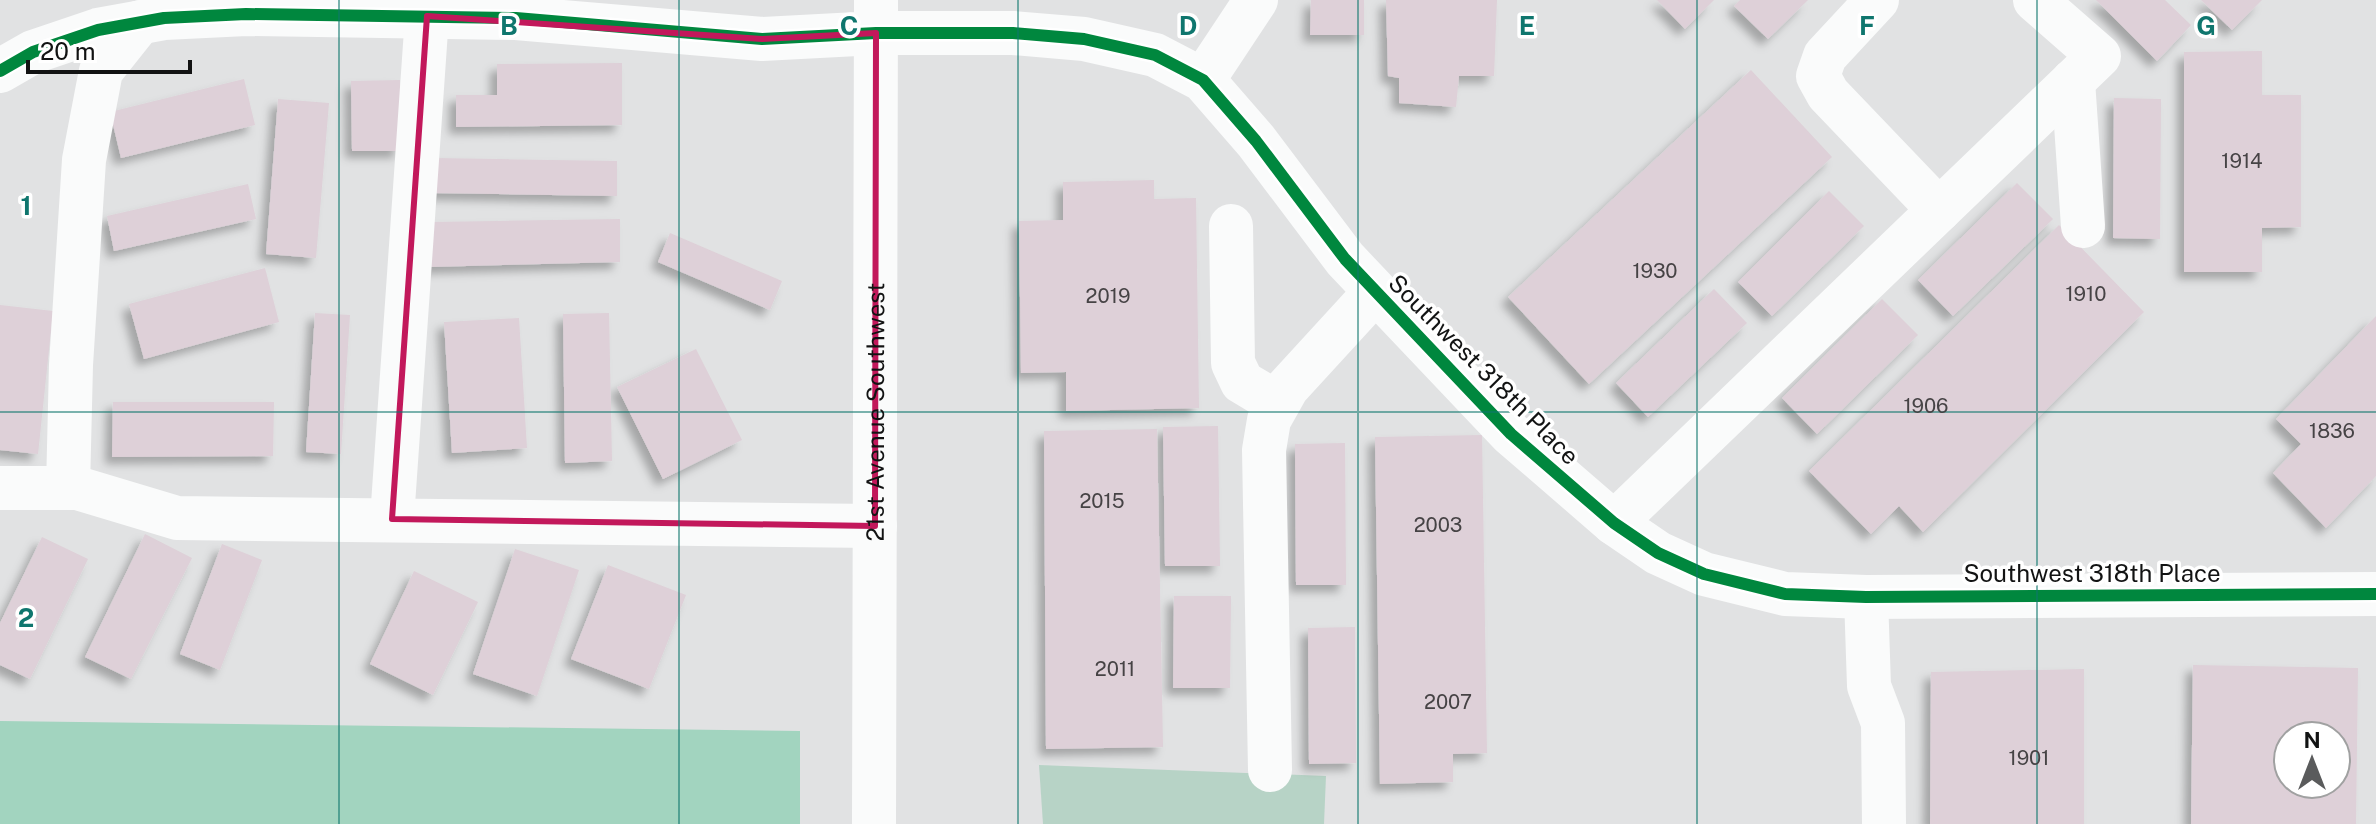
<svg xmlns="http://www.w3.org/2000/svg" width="2376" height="824" font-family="'Public Sans',sans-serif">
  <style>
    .green { fill: #b7d3c6 }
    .forest { fill: #a2d4bf }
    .building { fill: #ded0d8; fill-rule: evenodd; filter: url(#shadow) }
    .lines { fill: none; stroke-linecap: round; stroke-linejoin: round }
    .minor { stroke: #fafbfb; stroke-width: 44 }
    .secondary { stroke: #fafbfb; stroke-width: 44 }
    .cycleway-casing { stroke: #fff; stroke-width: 17 }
    .cycleway { stroke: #00873e; stroke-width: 12 }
    .marked { fill: none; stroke: #c2185b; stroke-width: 6; stroke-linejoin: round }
    .grid { fill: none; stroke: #0f766e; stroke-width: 2; stroke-opacity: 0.55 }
    .labels { text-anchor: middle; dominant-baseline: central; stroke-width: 7; stroke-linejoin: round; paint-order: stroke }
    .number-label { font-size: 20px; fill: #464345 }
    .street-label { font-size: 24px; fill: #121313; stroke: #fff }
    .grid-label { font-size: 26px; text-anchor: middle; font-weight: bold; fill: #0f766e; stroke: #fff; stroke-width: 7; stroke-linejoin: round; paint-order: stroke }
  </style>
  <defs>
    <filter id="shadow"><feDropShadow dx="-7" dy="7" stdDeviation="4" flood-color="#0004"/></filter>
  </defs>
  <rect width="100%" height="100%" fill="#e1e2e3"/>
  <!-- green -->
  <path class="green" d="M1039,765L1326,776L1324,824H1043Z"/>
  <!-- forest -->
  <path class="forest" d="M0,721L800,731V824H0Z"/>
  <!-- building -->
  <g class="building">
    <path d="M1311,0H1364V35H1310Z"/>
    <path d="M1386,0H1497L1494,76H1459L1456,107L1399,103V78L1388,76Z"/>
    <path d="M1657,0H1714L1685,29Z"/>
    <path d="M1740,0H1808L1768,39L1734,6Z"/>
    <path d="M2096,0H2165L2191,25L2157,61Z"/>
    <path d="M2201,0H2262L2232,30Z"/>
    <path d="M2262,51V95H2301V227L2262,228V272H2184V52Z"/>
    <path d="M622,63V125L456,127V95H497V64Z"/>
    <path d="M1751,70L1832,157L1589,384L1508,297Z"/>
    <path d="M244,79L255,125L121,158L110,112Z"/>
    <path d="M400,80L401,151H352L351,81Z"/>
    <path d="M2114,98L2161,99L2160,239L2113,238Z"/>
    <path d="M278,99L329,103L316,258L266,254Z"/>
    <path d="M433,158L617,161V196L432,193Z"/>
    <path d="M1154,180V199L1196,198L1199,408L1066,411V372L1021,373L1019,221L1063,220V182Z"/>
    <path d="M2017,183L2053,219L1953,316L1918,280Z"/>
    <path d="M248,184L256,219L114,251L107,216Z"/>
    <path d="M1829,191L1864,226L1772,316L1738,282Z"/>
    <path d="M620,219V262L430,267V222Z"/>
    <path d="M2059,225L2144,312L1923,532L1899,506L1871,534L1809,471Z"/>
    <path d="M670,233L782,281L770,310L658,262Z"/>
    <path d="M265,268L279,322L144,359L129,304Z"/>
    <path d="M1714,289L1747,323L1648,417L1616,383Z"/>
    <path d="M1882,299L1918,335L1817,434L1782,398Z"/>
    <path d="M0,305L53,311L38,454L0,450Z"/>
    <path d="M315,313L350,315L341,454L306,452Z"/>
    <path d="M609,313L612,461L565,463L563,314Z"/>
    <path d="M2376,316V476L2326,528L2273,473L2301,444L2276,419Z"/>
    <path d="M519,318L527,448L452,453L444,322Z"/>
    <path d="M696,349L742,440L663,479L617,387Z"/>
    <path d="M113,402H274L273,456L112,457Z"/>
    <path d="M1218,426L1220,566H1165L1163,427Z"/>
    <path d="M1157,429L1163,747L1046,749L1044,431Z"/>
    <path d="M1482,435L1487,753L1453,754V782L1380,784L1375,437Z"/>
    <path d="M1345,443L1346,585H1296L1295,444Z"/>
    <path d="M145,534L192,558L131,679L85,657Z"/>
    <path d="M42,537L88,559L30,679L0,665V623Z"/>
    <path d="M222,544L262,560L220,670L180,654Z"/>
    <path d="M515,549L579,570L537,696L473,674Z"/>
    <path d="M608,565L686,595L649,689L571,659Z"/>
    <path d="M414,571L478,602L433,695L370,664Z"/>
    <path d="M1174,596H1231L1230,688H1173Z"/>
    <path d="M1355,627L1356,763L1309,764L1308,628Z"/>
    <path d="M2193,665L2358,668L2356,824H2191ZM2288,736H2336V784H2288Z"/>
    <path d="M2084,669V824H1930L1931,672Z"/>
  </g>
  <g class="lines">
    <!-- minor -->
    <g class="minor">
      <path d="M1877,0L1825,56L1818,76L1828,94L1939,210"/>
      <path d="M0,71L33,52L98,30L164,18L246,14L516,18L762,39L876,33H1013L1084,39L1155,55L1203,80L1256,141L1345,259L1511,434L1614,523L1658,553L1704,574L1785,594L1866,597L2376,594"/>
      <path d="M1203,80L1256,0"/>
      <path d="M2073,81L2083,226"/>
      <path d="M1231,226L1233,363L1242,382L1277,403"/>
      <path d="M0,488H77L177,518L875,526"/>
      <path d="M68,488L71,365L84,160L101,71L140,22"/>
      <path d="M392,519L427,16"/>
      <path d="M1614,523L2099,56L2035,0"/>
      <path d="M1866,597L1869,686L1883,723L1884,824"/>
      <path d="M1270,770L1264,450L1269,420L1287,388L1375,292"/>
    </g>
    <!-- secondary -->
    <path class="secondary" id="s1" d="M874,824L876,0"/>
    <!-- cycleway casing -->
    <g class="cycleway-casing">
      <path id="cycleway" d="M0,71L33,52L98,30L164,18L246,14L516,18L762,39L876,33H1013L1084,39L1155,55L1203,80L1256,141L1345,259L1511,434L1614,523L1658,553L1704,574L1785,594L1866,597L2376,594"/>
    </g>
    <!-- cycleway -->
    <use href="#cycleway" class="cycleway"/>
  </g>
  <!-- marked area -->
  <path class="marked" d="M427,16L762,39L876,33L875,526L392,519Z"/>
  <!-- grid -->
  <path class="grid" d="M339,0V824M679,0V824M1018,0V824M1358,0V824M1697,0V824M2037,0V824M0,412H2376"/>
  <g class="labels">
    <!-- number labels -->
    <g class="number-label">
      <text x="2242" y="161">1914</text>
      <text x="1655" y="271">1930</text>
      <text x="2086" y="294">1910</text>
      <text x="1108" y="296">2019</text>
      <text x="1926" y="406">1906</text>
      <text x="2332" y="431">1836</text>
      <text x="1102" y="501">2015</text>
      <text x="1438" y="525">2003</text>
      <text x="1115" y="669">2011</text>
      <text x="1448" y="702">2007</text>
      <text x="2029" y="758">1901</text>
    </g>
    <!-- street labels -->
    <g class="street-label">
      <text transform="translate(1484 369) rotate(45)">Southwest 318th Place</text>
      <text stroke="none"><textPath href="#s1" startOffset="412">21st Avenue Southwest</textPath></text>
      <text x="2092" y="573">Southwest 318th Place</text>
    </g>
  </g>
  <g class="grid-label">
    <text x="509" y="35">B</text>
    <text x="849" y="35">C</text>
    <text x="1188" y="35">D</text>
    <text x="1527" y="35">E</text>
    <text x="1867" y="35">F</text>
    <text x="2206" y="35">G</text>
    <text x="26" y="215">1</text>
    <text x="26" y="627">2</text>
  </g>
  <!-- north arrow -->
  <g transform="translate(2312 760)"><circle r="38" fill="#ffffff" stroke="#a0a1a1" stroke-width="2"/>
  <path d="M0-6L14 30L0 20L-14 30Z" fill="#5a5b5c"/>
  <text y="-12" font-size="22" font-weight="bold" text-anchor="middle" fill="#121313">N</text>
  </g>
  <!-- scale -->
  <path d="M28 60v12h162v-12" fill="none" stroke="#121313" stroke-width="4"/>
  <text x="40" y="60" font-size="24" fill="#121313" stroke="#ffffff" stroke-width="6" paint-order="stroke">20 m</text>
</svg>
